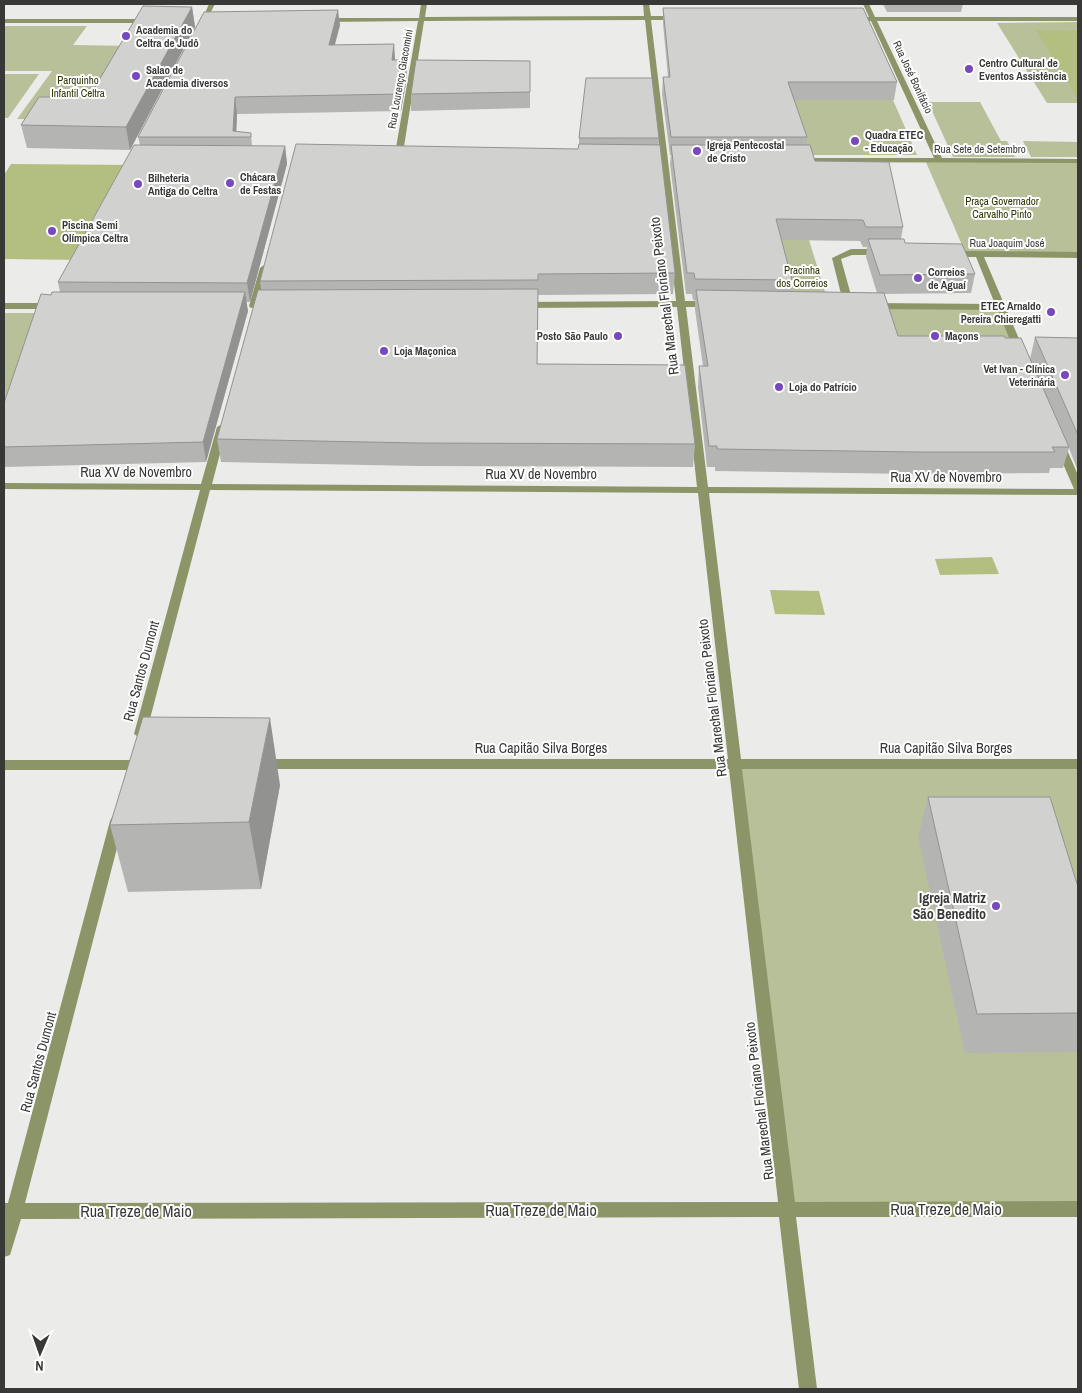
<svg xmlns="http://www.w3.org/2000/svg" width="1082" height="1393" font-family="'Archivo Narrow',sans-serif">
  <style>
    .green { fill: #b8c09a }
    .water { fill: #b2bf80 }
    .lines { fill: none; stroke-linecap: round; stroke-linejoin: round }
    .minor { fill: #8b9567; fill-rule: evenodd }
    .wall { fill: #b4b5b2; fill-rule: evenodd }
    .shaded-wall { fill: #929391 }
    .building { fill: #d1d2cf; stroke: #929391 }
    .poi-dot { fill: #7748c0; stroke: #fff; stroke-width: 2 }
    .labels { text-anchor: middle; dominant-baseline: central; stroke-width: 4; stroke-linejoin: round; paint-order: stroke }
    .far-poi-label { font-size: 11px; font-weight: bold; fill: #383837; stroke: #fff; text-anchor: start }
    .far-street-label { font-size: 11px; fill: #383837; stroke: #fff }
    .far-park-label { font-size: 11px; fill: #2e3503; stroke: #fff }
    .street-label { font-size: 14px; fill: #383837; stroke: #fff }
    .poi-label { font-size: 14px; font-weight: bold; fill: #383837; stroke: #fff; text-anchor: end }
    .near-street-label { font-size: 16px; fill: #383837; stroke: #fff }
  </style>
  <rect width="100%" height="100%" fill="#ebece9"/>
  <!-- green -->
  <g class="green">
    <path d="M1078,22V103H1047L997,23Z"/>
    <path d="M4,26H87L73,45L136,46L133,120L17,119L52,71H4Z"/>
    <path d="M4,74H39L8,118H4Z"/>
    <path d="M788,100H893L917,155H804Z"/>
    <path d="M928,102H980L1001,141H1007L1015,157H953Z"/>
    <path d="M1023,141L1078,142V157H1031Z"/>
    <path d="M925,160L1078,161V254H966Z"/>
    <path d="M774,240H809L826,295L788,294Z"/>
    <path d="M879,306L1001,307L1021,356H895Z"/>
    <path d="M4,313H46L4,439Z"/>
    <path d="M734,764H1078V1209H787Z"/>
  </g>
  <!-- water -->
  <g class="water">
    <path d="M1036,30L1078,31V97H1077Z"/>
    <path d="M11,164L136,165L85,260L4,259V175Z"/>
    <path d="M992,557L999,574L940,575L935,559Z"/>
    <path d="M770,590L819,591L825,615L775,614Z"/>
  </g>
  <g class="lines">
    <!-- minor -->
    <g class="minor">
      <path d="M209,4H215L203,27H199Z"/>
      <path d="M421,4H427L425,17L644,16L643,4H649L651,16H679L682,18L679,20H651L685,301H711L716,304L711,307H686L708,487L1074,489L1054,443L1059,440L1064,443L1078,475V495L709,493L741,759H1078V769H742L795,1202L1078,1201V1217H796L817,1389H799L779,1217L21,1219L10,1255L4,1257V1203H8L110,821L112,817H122L124,821L25,1203L778,1202L729,769H261L254,764L261,759H728L698,493L210,490L146,734L140,738L134,734L200,490L4,489V483L201,484L217,427L222,424L227,427L212,484L697,487L677,307L521,308L516,305L521,302L676,301L645,20L424,21L402,159L398,161L394,159L418,21L324,22L321,20L324,18H419Z"/>
      <path d="M863,4H869L875,17H1078V21H877L942,158L1078,159V163L795,162L794,160L798,158H934L871,21H851L848,19L851,17H869Z"/>
      <path d="M4,19H151L154,21L151,23H4Z"/>
      <path d="M851,249H883L887,252L883,255H852L841,259L854,306L849,309L844,306L832,258Z"/>
      <path d="M979,251L1078,252V258L984,257L1025,353L1023,355L1020,356L1015,353L998,310L871,309L866,306L871,303L995,304L976,257H951L947,254L951,251Z"/>
      <path d="M264,265L268,268L259,306L251,308L249,306L260,268Z"/>
      <path d="M4,303H54L59,306L54,309H4Z"/>
      <path d="M4,760H144L151,765L144,770H4Z"/>
    </g>
  </g>
  <!-- wall -->
  <g class="wall">
    <path d="M883,4H963L961,12H887Z"/>
    <path d="M192,7L195,27L130,150L27,148L21,125L89,97Z"/>
    <path d="M663,8L897,82L894,100H794L807,137L806,145L815,161L903,227L901,239L905,243L975,274L971,293L884,294L898,336L1005,338L1030,359L1035,337L1078,338V469H1077L1069,448L1063,468H1050L1049,473L913,474L715,471V467H707L698,387L699,366H703L695,310V300H693L692,294H686L670,164L671,155H670L662,94L663,77H668L663,24ZM781,240L860,241L863,247H867L866,257L877,293L791,291L792,280Z"/>
    <path d="M340,25L335,45L394,44L395,60L407,77L401,111L237,114L236,132L251,133L252,146H285L287,164L250,302H246L248,311L206,462L4,467V403L51,295L60,292L58,282L140,145L138,137Z"/>
    <path d="M530,61V108L411,111V94Z"/>
    <path d="M579,138H659L658,145L675,273L673,294L538,295L537,364L695,444L693,467L418,466L221,462L217,439L261,290L260,281L578,149L579,144Z"/>
    <path d="M280,785L261,889L128,892L110,825Z"/>
    <path d="M928,797L1078,887V1052L965,1053L918,837Z"/>
  </g>
  <!-- shaded-wall -->
  <g class="shaded-wall">
    <path d="M192,7L195,27L130,150L126,127Z"/>
    <path d="M338,10L340,25L330,61L329,45Z"/>
    <path d="M394,44L395,60H392Z"/>
    <path d="M406,60L407,77L401,111L400,94Z"/>
    <path d="M235,97L237,114L236,137L233,131Z"/>
    <path d="M285,146L287,164L250,302L247,283Z"/>
    <path d="M245,292L248,311L206,462L203,442Z"/>
    <path d="M270,718L280,785L261,889L249,822Z"/>
  </g>
  <!-- building -->
  <g class="building">
    <path d="M143,6L192,7L126,127L21,125L39,97H89Z"/>
    <path d="M663,8H863L897,82H788L807,137H671L663,77H670Z"/>
    <path d="M338,10L329,45L394,44L392,60H406L400,94L235,97L233,131L251,133V137H138L204,12Z"/>
    <path d="M416,60L530,61V92L411,94Z"/>
    <path d="M586,78H652L659,138H579Z"/>
    <path d="M296,144L578,149L579,144L660,145L675,273L538,274V280L260,281Z"/>
    <path d="M134,145L285,146L247,283L58,282Z"/>
    <path d="M671,145H810L815,161L889,162L903,227H866L863,220L776,219L792,280L695,279L694,273H687Z"/>
    <path d="M868,239H904L905,243L962,244L975,274L880,275Z"/>
    <path d="M538,289L537,364L685,365L695,444L417,443L217,439L258,290Z"/>
    <path d="M696,290L884,293L898,336H1004L1005,338H1021L1069,447H1052L1055,452H917L717,449V446H709L699,366H708Z"/>
    <path d="M52,292H245L203,442L4,447V403L41,294L51,295Z"/>
    <path d="M1035,337L1078,338V435Z"/>
    <path d="M143,717L270,718L249,822L110,825Z"/>
    <path d="M928,797H1050L1078,887V1013L977,1014Z"/>
  </g>
  <!-- markers -->
  <g class="poi-dot">
    <circle cx="126" cy="36" r="5"/>
    <circle cx="969" cy="69" r="5"/>
    <circle cx="136" cy="76" r="5"/>
    <circle cx="855" cy="141" r="5"/>
    <circle cx="697" cy="151" r="5"/>
    <circle cx="230" cy="183" r="5"/>
    <circle cx="138" cy="184" r="5"/>
    <circle cx="52" cy="231" r="5"/>
    <circle cx="918" cy="278" r="5"/>
    <circle cx="1051" cy="312" r="5"/>
    <circle cx="618" cy="336" r="5"/>
    <circle cx="935" cy="336" r="5"/>
    <circle cx="384" cy="351" r="5"/>
    <circle cx="1065" cy="375" r="5"/>
    <circle cx="779" cy="387" r="5"/>
    <circle cx="996" cy="906" r="5"/>
  </g>
  <g class="labels">
    <!-- far-poi labels -->
    <g class="far-poi-label">
      <text x="136" y="30">Academia do<tspan x="136" dy="13">Celtra de Judô</tspan></text>
      <text x="979" y="63">Centro Cultural de<tspan x="979" dy="13">Eventos Assistência</tspan></text>
      <text x="146" y="70">Salao de<tspan x="146" dy="13">Academia diversos</tspan></text>
      <text x="865" y="135">Quadra ETEC<tspan x="865" dy="13">- Educação</tspan></text>
      <text x="707" y="145">Igreja Pentecostal<tspan x="707" dy="13">de Cristo</tspan></text>
      <text x="240" y="177">Chácara<tspan x="240" dy="13">de Festas</tspan></text>
      <text x="148" y="178">Bilheteria<tspan x="148" dy="13">Antiga do Celtra</tspan></text>
      <text x="62" y="225">Piscina Semi<tspan x="62" dy="13">Olímpica Celtra</tspan></text>
      <text x="928" y="272">Correios<tspan x="928" dy="13">de Aguaí</tspan></text>
      <text x="1041" y="306" text-anchor="end">ETEC Arnaldo<tspan x="1041" dy="13">Pereira Chieregatti</tspan></text>
      <text x="608" y="336" text-anchor="end">Posto São Paulo</text>
      <text x="945" y="336">Maçons</text>
      <text x="394" y="351">Loja Maçonica</text>
      <text x="1055" y="369" text-anchor="end">Vet Ivan - Clínica<tspan x="1055" dy="13">Veterinária</tspan></text>
      <text x="789" y="387">Loja do Patrício</text>
    </g>
    <!-- far-street labels -->
    <g class="far-street-label">
      <text transform="translate(913 77) rotate(65)">Rua José Bonifácio</text>
      <text transform="translate(400 79) rotate(-80)">Rua Lourenço Giacomini</text>
      <text x="980" y="149">Rua Sete de Setembro</text>
      <text x="1007" y="243">Rua Joaquim José</text>
    </g>
    <!-- far-park labels -->
    <g class="far-park-label">
      <text x="78" y="80">Parquinho<tspan x="78" dy="13">Infantil Celtra</tspan></text>
      <text x="1002" y="201">Praça Governador<tspan x="1002" dy="13">Carvalho Pinto</tspan></text>
      <text x="802" y="270">Pracinha<tspan x="802" dy="13">dos Correios</tspan></text>
    </g>
    <!-- street labels -->
    <g class="street-label">
      <text transform="translate(664 296) rotate(-97)">Rua Marechal Floriano Peixoto</text>
      <text x="136" y="472">Rua XV de Novembro</text>
      <text x="541" y="474">Rua XV de Novembro</text>
      <text x="946" y="477">Rua XV de Novembro</text>
      <text transform="translate(141 671) rotate(-75)">Rua Santos Dumont</text>
      <text transform="translate(712 698) rotate(-97)">Rua Marechal Floriano Peixoto</text>
      <text x="541" y="748">Rua Capitão Silva Borges</text>
      <text x="946" y="748">Rua Capitão Silva Borges</text>
      <text transform="translate(38 1062) rotate(-75)">Rua Santos Dumont</text>
      <text transform="translate(759 1101) rotate(-97)">Rua Marechal Floriano Peixoto</text>
    </g>
    <!-- poi labels -->
    <g class="poi-label">
      <text x="986" y="898">Igreja Matriz<tspan x="986" dy="16">São Benedito</tspan></text>
    </g>
    <!-- near-street labels -->
    <g class="near-street-label">
      <text x="946" y="1209">Rua Treze de Maio</text>
      <text x="541" y="1210">Rua Treze de Maio</text>
      <text x="136" y="1211">Rua Treze de Maio</text>
    </g>
  </g>
  <!-- border -->
  <rect width="1082" height="1393" fill="none" stroke="#383837" stroke-width="10"/>
  <!-- north arrow -->
  <g transform="translate(40 1353) rotate(182)" stroke="#ffffff" stroke-width="4" paint-order="stroke">
  <path d="M0-4L9 19L0 12L-9 19Z" fill="#383837"/>
  <text y="-8" font-size="14" font-weight="bold" text-anchor="middle" fill="#383837">N</text>
  </g>
</svg>
